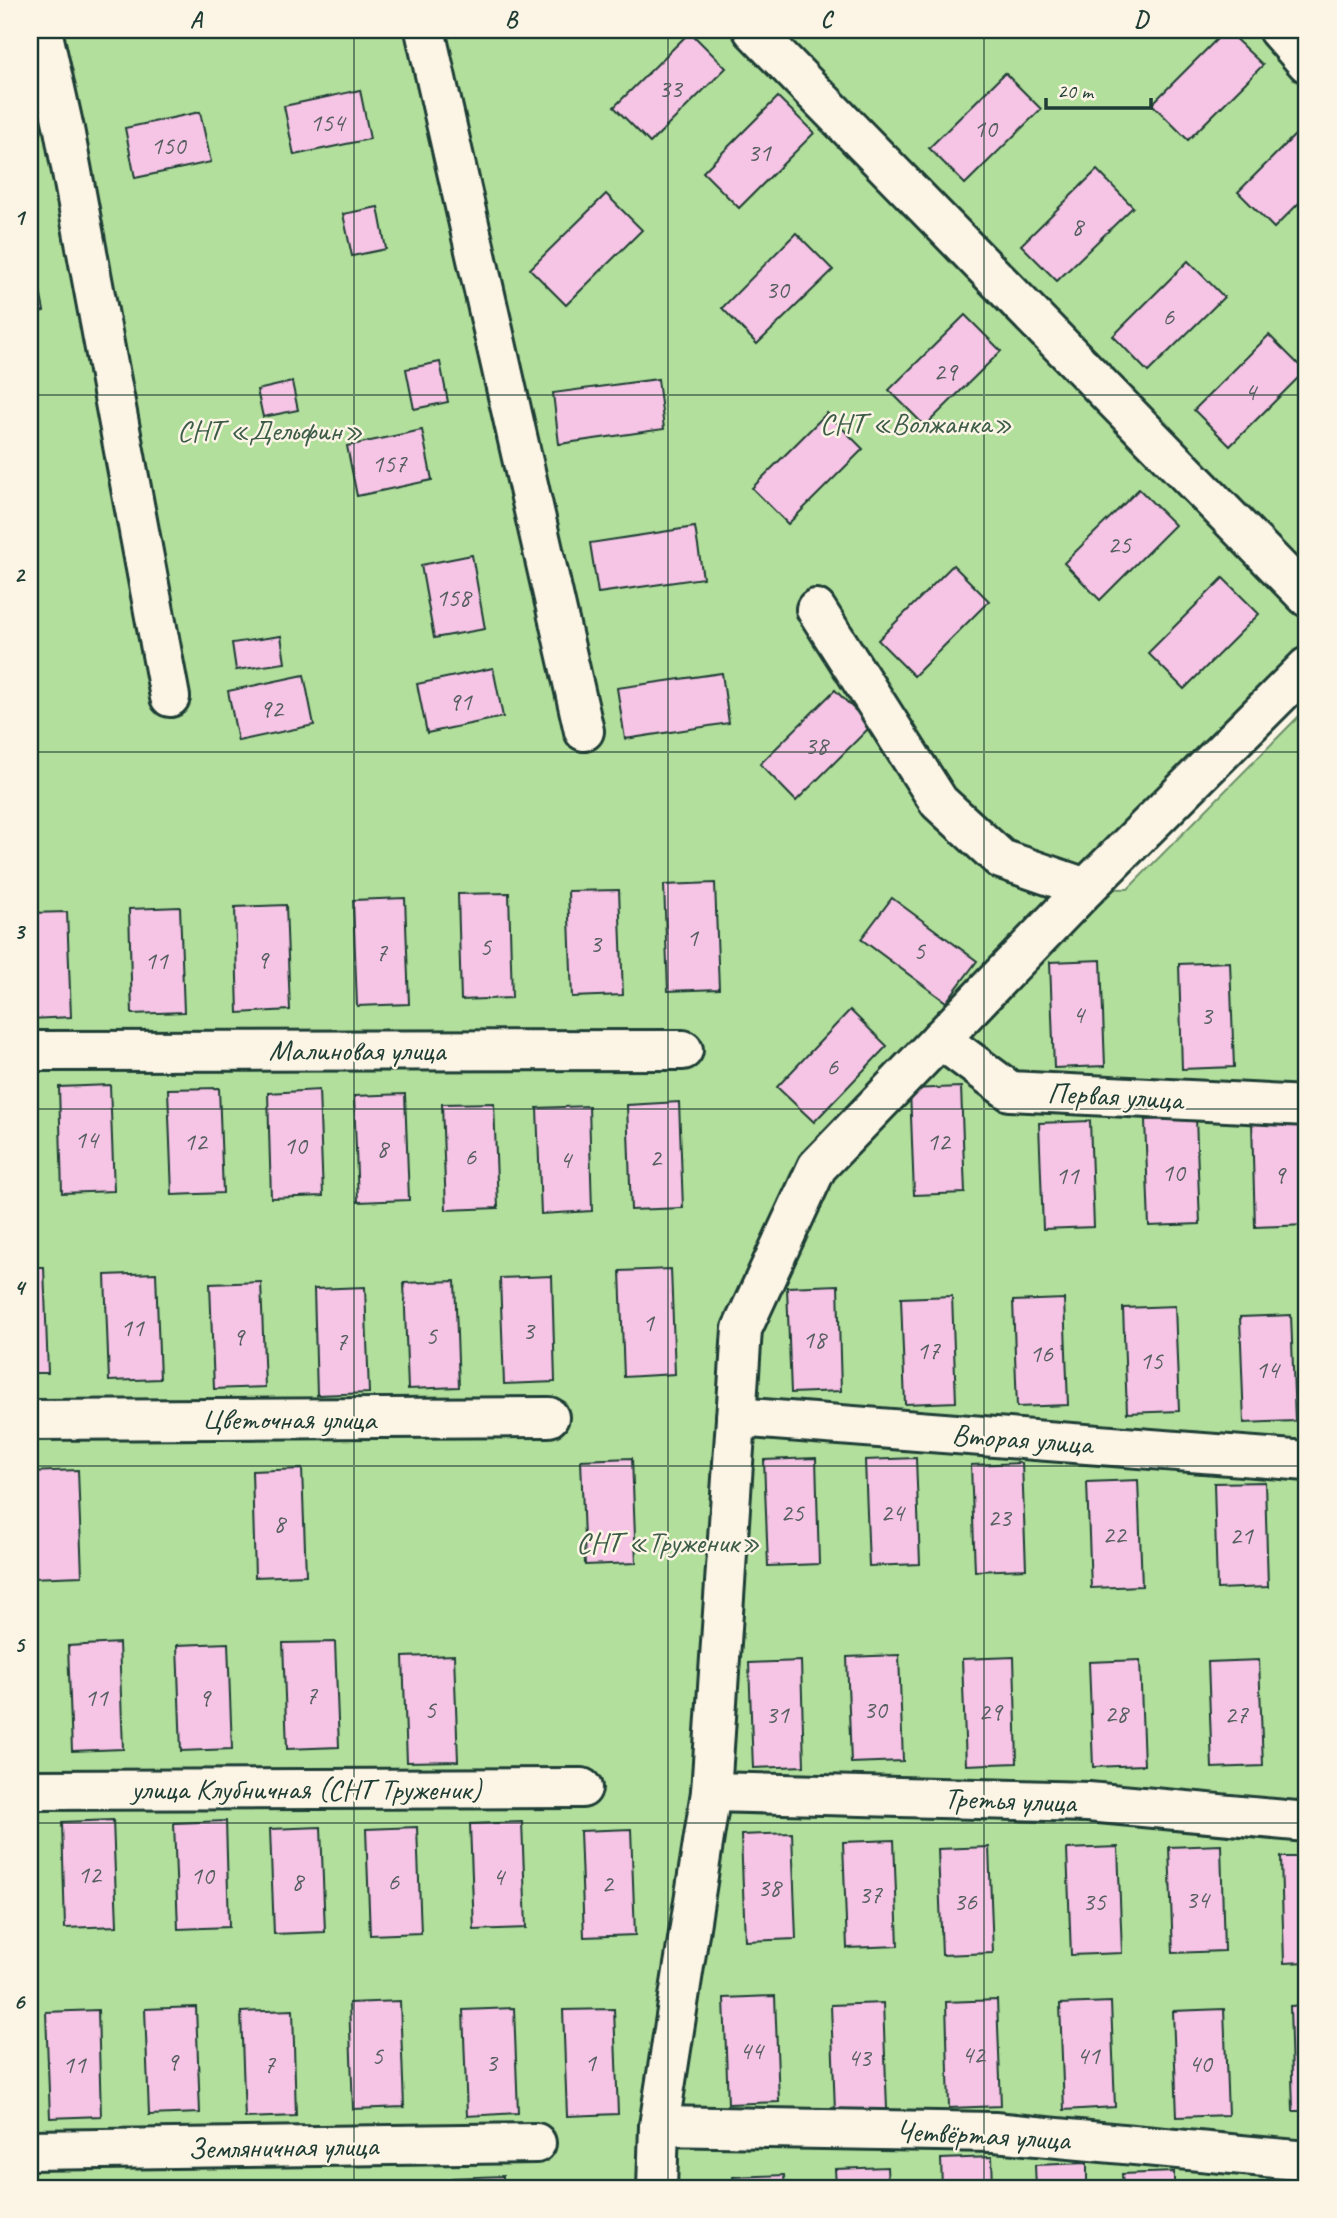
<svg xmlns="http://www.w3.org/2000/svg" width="1337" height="2218" font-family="Caveat,sans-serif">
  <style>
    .green { fill: #b3df9d; stroke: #698e68; stroke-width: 2 }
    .building { fill: #f6c4e4; stroke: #1f3d34; stroke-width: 2 }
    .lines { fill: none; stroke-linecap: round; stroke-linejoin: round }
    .minor-casing { stroke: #1f3d34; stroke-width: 44 }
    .minor { stroke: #fcf5e5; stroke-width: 38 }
    .grid { fill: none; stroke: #1f3d34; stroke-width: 2; stroke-opacity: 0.55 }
    .labels { text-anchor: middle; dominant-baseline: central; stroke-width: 5; stroke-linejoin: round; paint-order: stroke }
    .number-label { font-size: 26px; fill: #555f60 }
    .park-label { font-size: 30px; fill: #3d5d49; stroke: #fcf5e5 }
    .street-label { font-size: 30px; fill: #1f3d34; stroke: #fcf5e5 }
    .neatline { fill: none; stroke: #1f3d34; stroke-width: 2.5 }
    .grid-label { font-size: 23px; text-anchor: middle; font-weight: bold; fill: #1f3d34 }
  </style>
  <rect width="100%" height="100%" fill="#fcf5e5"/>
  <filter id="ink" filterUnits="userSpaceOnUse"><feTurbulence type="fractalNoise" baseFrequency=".0143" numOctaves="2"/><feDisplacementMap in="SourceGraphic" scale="14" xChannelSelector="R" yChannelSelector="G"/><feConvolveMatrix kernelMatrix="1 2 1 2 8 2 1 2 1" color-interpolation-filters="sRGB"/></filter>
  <g filter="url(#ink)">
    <!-- green -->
    <path class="green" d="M30,30H1307V653L1088,888L1128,889L1307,708V2188H30Z"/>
    <!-- building -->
    <g class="building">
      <path d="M1226,30L1263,65L1188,140L1152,104Z"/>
      <path d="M690,32L726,68L650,143L614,107Z"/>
      <path d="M1005,73L1041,109L965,184L929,148Z"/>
      <path d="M360,90L370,139L294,155L284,106Z"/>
      <path d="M778,97L814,133L739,208L703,172Z"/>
      <path d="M200,112L211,162L135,178L125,128Z"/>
      <path d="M1307,123V195L1274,228L1238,192Z"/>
      <path d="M1097,170L1133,207L1057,281L1021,245Z"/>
      <path d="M606,194L642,230L566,305L530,269Z"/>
      <path d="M378,207L386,249L352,256L343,214Z"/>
      <path d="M796,233L833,270L757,344L722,308Z"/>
      <path d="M34,261L44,311L30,314V262Z"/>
      <path d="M1188,261L1224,297L1148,372L1113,336Z"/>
      <path d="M965,315L1001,351L925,426L889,390Z"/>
      <path d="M1269,335L1305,371L1230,446L1194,410Z"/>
      <path d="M440,362L448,402L414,409L406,369Z"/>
      <path d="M658,379L664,429L559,444L553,393Z"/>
      <path d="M292,382L298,410L263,417L257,390Z"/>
      <path d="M827,413L863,449L788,524L752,488Z"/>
      <path d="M422,430L432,480L357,496L347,446Z"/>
      <path d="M1139,489L1175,525L1100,600L1064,563Z"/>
      <path d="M695,527L703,578L598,593L590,543Z"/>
      <path d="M472,555L485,629L434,638L421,565Z"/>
      <path d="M953,565L989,601L914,676L878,640Z"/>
      <path d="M1223,578L1259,614L1184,689L1148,653Z"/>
      <path d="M281,636L285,663L236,670L232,643Z"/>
      <path d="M493,668L503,717L427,733L417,684Z"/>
      <path d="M722,673L729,723L625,739L617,688Z"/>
      <path d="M304,675L314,725L238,741L228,691Z"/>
      <path d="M835,690L871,726L796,801L760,764Z"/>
      <path d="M715,883L719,989L668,991L664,885Z"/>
      <path d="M619,890L623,995L572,997L568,891Z"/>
      <path d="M509,893L512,998L461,1000L458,894Z"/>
      <path d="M405,898L409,1004L357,1006L353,900Z"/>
      <path d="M892,898L977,961L946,1002L861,939Z"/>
      <path d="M286,905L290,1010L238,1013L235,907Z"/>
      <path d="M180,907L184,1012L132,1014L129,909Z"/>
      <path d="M67,912L71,1017L30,1019V913Z"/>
      <path d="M1101,960L1105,1066L1054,1068L1050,962Z"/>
      <path d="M1230,962L1234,1067L1182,1069L1179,964Z"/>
      <path d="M1299,968H1307V1074H1303Z"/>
      <path d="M850,1010L887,1046L814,1122L777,1087Z"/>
      <path d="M110,1085L114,1191L62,1193L59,1087Z"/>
      <path d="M961,1087L965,1193L914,1195L910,1089Z"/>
      <path d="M219,1088L223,1193L172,1195L168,1089Z"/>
      <path d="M319,1090L323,1196L271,1198L268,1093Z"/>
      <path d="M405,1094L409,1200L358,1202L354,1096Z"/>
      <path d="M679,1102L683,1208L631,1210L627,1105Z"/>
      <path d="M494,1103L498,1208L446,1210L442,1104Z"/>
      <path d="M589,1106L592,1211L541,1214L537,1108Z"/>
      <path d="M1196,1118L1200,1224L1149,1226L1145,1120Z"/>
      <path d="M1303,1120L1307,1225L1255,1227L1252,1122Z"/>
      <path d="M1090,1121L1094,1227L1043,1229L1039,1123Z"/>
      <path d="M30,1267H44L48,1373H30Z"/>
      <path d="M671,1269L675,1374L624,1377L620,1271Z"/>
      <path d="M156,1273L160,1379L109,1381L105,1275Z"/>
      <path d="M552,1276L555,1382L504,1384L500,1278Z"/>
      <path d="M455,1281L459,1387L408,1389L404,1283Z"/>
      <path d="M261,1282L265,1387L214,1389L210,1284Z"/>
      <path d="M838,1285L841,1391L791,1393L787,1287Z"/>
      <path d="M365,1287L369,1393L317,1395L314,1289Z"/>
      <path d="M952,1296L956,1402L905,1404L901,1298Z"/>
      <path d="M1064,1299L1068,1405L1017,1407L1013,1301Z"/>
      <path d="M1175,1306L1179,1411L1127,1413L1123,1308Z"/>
      <path d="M1291,1315L1295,1421L1244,1423L1240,1317Z"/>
      <path d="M632,1458L636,1563L585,1565L581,1460Z"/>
      <path d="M816,1458L819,1564L768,1566L764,1460Z"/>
      <path d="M916,1458L920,1564L869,1566L865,1460Z"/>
      <path d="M1022,1463L1026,1569L975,1571L971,1465Z"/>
      <path d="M302,1469L306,1575L255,1577L252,1471Z"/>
      <path d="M78,1470L82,1576L31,1578L30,1472Z"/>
      <path d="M1138,1480L1142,1586L1091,1588L1087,1482Z"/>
      <path d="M1265,1482L1268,1587L1217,1589L1214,1483Z"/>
      <path d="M335,1642L339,1747L287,1749L283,1643Z"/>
      <path d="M119,1643L123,1749L72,1751L68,1646Z"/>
      <path d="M228,1643L232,1749L181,1751L177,1645Z"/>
      <path d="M454,1655L458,1761L407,1762L403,1657Z"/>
      <path d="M899,1655L903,1761L851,1763L847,1657Z"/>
      <path d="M1014,1657L1017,1763L966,1765L962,1659Z"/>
      <path d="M1140,1660L1144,1765L1093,1767L1089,1662Z"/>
      <path d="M1259,1660L1263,1766L1212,1768L1208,1662Z"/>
      <path d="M801,1661L804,1766L753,1768L749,1663Z"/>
      <path d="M113,1820L117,1926L65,1928L62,1822Z"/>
      <path d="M226,1821L229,1927L178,1929L174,1823Z"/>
      <path d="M522,1822L526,1928L474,1930L470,1824Z"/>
      <path d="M321,1827L325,1932L274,1934L270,1829Z"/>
      <path d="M417,1827L421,1933L370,1935L366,1829Z"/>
      <path d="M631,1829L635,1935L584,1937L580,1831Z"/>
      <path d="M792,1833L796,1939L745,1941L741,1835Z"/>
      <path d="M894,1840L898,1946L847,1948L843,1842Z"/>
      <path d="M1221,1845L1224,1951L1173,1953L1169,1847Z"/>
      <path d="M989,1847L993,1953L942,1955L938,1849Z"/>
      <path d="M1118,1847L1122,1953L1071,1955L1067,1849Z"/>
      <path d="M1281,1857H1307V1962L1284,1963Z"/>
      <path d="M775,1996L779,2102L728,2104L724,1998Z"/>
      <path d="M997,2000L1001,2106L949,2108L946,2002Z"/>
      <path d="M400,2001L404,2107L353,2109L349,2003Z"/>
      <path d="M1111,2002L1115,2107L1064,2110L1060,2004Z"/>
      <path d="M883,2003L887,2109L835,2111L831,2005Z"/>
      <path d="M1307,2005V2111H1293L1290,2006Z"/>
      <path d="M196,2007L200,2113L149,2115L145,2009Z"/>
      <path d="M514,2008L518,2113L467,2116L463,2010Z"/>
      <path d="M614,2009L618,2114L567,2116L563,2010Z"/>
      <path d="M1224,2009L1228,2115L1177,2117L1173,2011Z"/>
      <path d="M98,2010L101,2116L50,2118L46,2012Z"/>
      <path d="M293,2010L296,2116L245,2118L241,2012Z"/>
      <path d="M992,2157L993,2188H942L941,2159Z"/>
      <path d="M1087,2163V2188H1036L1035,2165Z"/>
      <path d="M887,2167L888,2188H836L835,2169Z"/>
      <path d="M1174,2172V2188H1123L1122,2174Z"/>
      <path d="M784,2175L785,2188H734L733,2177Z"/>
      <path d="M503,2176V2188H452V2178Z"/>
      <path d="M1282,2183L1283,2188H1232V2185Z"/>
      <path d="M391,2184V2188H340V2186Z"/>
      <path d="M604,2184V2188H552V2186Z"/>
    </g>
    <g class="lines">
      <!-- minor casing -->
      <g class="minor-casing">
        <g id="minor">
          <path d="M42,30L64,129L170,697"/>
          <path d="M425,30L584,731"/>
          <path d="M753,30L1307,597"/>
          <path d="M1278,30L1307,63"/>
          <path d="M816,609L939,802L1001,859L1086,888"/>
          <path d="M940,1039L1010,1091L1307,1106"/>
          <path d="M30,1051L683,1050"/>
          <path d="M736,1417L1307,1461"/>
          <path d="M30,1420L549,1417"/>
          <path d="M30,1790L582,1788"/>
          <path d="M711,1792L1088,1802L1307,1822"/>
          <path d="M659,2126L994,2132L1307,2161"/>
          <path d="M30,2150L536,2143"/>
          <path d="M657,2188L659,2126L711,1792L742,1329L817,1167L1086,888L1307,667"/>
        </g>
      </g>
      <!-- minor -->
      <use href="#minor" class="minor"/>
    </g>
  </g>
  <!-- grid -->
  <path class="grid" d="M354,30V2188M668,30V2188M984,30V2188M30,395H1307M30,752H1307M30,1109H1307M30,1466H1307M30,1823H1307"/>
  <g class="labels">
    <!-- number labels -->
    <g class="number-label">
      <text x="670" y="88">33</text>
      <text x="327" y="122">154</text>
      <text x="985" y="128">10</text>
      <text x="168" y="145">150</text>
      <text x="759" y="152">31</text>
      <text x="1077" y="226">8</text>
      <text x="777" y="289">30</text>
      <text x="1168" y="316">6</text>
      <text x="945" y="371">29</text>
      <text x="1250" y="391">4</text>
      <text x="389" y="463">157</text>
      <text x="1119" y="544">25</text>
      <text x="453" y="597">158</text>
      <text x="460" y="701">91</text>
      <text x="271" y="708">92</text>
      <text x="816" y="745">38</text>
      <text x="692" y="937">1</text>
      <text x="595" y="943">3</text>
      <text x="485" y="946">5</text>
      <text x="919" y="950">5</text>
      <text x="381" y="952">7</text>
      <text x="262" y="959">9</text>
      <text x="156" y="960">11</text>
      <text x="1078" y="1014">4</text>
      <text x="1206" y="1015">3</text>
      <text x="832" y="1066">6</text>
      <text x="86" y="1139">14</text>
      <text x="195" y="1141">12</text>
      <text x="938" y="1141">12</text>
      <text x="295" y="1145">10</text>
      <text x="382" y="1148">8</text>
      <text x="470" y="1156">6</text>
      <text x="655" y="1157">2</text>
      <text x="565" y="1159">4</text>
      <text x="1173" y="1172">10</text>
      <text x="1279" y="1174">9</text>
      <text x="1067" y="1175">11</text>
      <text x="648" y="1322">1</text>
      <text x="132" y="1327">11</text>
      <text x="528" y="1330">3</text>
      <text x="431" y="1335">5</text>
      <text x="238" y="1336">9</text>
      <text x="814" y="1339">18</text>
      <text x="341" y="1341">7</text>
      <text x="928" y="1350">17</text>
      <text x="1041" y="1353">16</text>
      <text x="1151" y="1360">15</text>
      <text x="1267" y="1369">14</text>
      <text x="792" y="1512">25</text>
      <text x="892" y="1512">24</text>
      <text x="999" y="1517">23</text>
      <text x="279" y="1523">8</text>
      <text x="1114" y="1534">22</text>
      <text x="1241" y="1535">21</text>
      <text x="311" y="1695">7</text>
      <text x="96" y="1697">11</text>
      <text x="204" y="1697">9</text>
      <text x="430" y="1709">5</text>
      <text x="875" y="1709">30</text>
      <text x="990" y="1711">29</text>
      <text x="1116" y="1713">28</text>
      <text x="777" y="1714">31</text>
      <text x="1236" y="1714">27</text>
      <text x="89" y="1874">12</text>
      <text x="202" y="1875">10</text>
      <text x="498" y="1876">4</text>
      <text x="297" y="1881">8</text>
      <text x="393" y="1881">6</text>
      <text x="607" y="1883">2</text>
      <text x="769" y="1887">38</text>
      <text x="870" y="1894">37</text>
      <text x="1197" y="1899">34</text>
      <text x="965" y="1901">36</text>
      <text x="1094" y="1901">35</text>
      <text x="751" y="2050">44</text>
      <text x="973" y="2054">42</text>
      <text x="377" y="2055">5</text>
      <text x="1088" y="2055">41</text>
      <text x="859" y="2057">43</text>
      <text x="172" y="2061">9</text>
      <text x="491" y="2062">3</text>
      <text x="590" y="2062">1</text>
      <text x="1200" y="2063">40</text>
      <text x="74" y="2064">11</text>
      <text x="269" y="2064">7</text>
    </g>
    <!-- park labels -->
    <g class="park-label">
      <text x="916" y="423">СНТ «Волжанка»</text>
      <text x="270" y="430">СНТ «Дельфин»</text>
      <text x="668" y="1542">СНТ «Труженик»</text>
    </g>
    <!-- street labels -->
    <g class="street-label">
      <text x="357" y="1050">Малиновая улица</text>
      <text transform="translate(1115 1096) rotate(3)">Первая улица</text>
      <text x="289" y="1419">Цветочная улица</text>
      <text transform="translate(1022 1439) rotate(4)">Вторая улица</text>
      <text x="306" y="1789">улица Клубничная (СНТ Труженик)</text>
      <text transform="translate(1010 1800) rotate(2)">Третья улица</text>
      <text transform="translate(983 2135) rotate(3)">Четвёртая улица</text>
      <text transform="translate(283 2147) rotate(-1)">Земляничная улица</text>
    </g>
  </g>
  <!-- margin -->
  <rect width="1337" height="2218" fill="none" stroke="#fcf5e5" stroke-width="77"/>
  <!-- scale -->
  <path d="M1046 98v10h105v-10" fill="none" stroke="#1f3d34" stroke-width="3.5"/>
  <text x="1057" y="98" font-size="21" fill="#1f3d34" stroke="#fcf5e5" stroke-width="5" paint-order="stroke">20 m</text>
  <rect x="38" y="38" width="1260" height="2142" class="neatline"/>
  <g class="grid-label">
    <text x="196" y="27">A</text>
    <text x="511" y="27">B</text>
    <text x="826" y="27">C</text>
    <text x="1141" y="27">D</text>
    <text x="19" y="225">1</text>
    <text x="19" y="582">2</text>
    <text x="19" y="939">3</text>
    <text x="19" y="1295">4</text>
    <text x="19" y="1652">5</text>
    <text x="19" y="2009">6</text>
  </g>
</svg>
